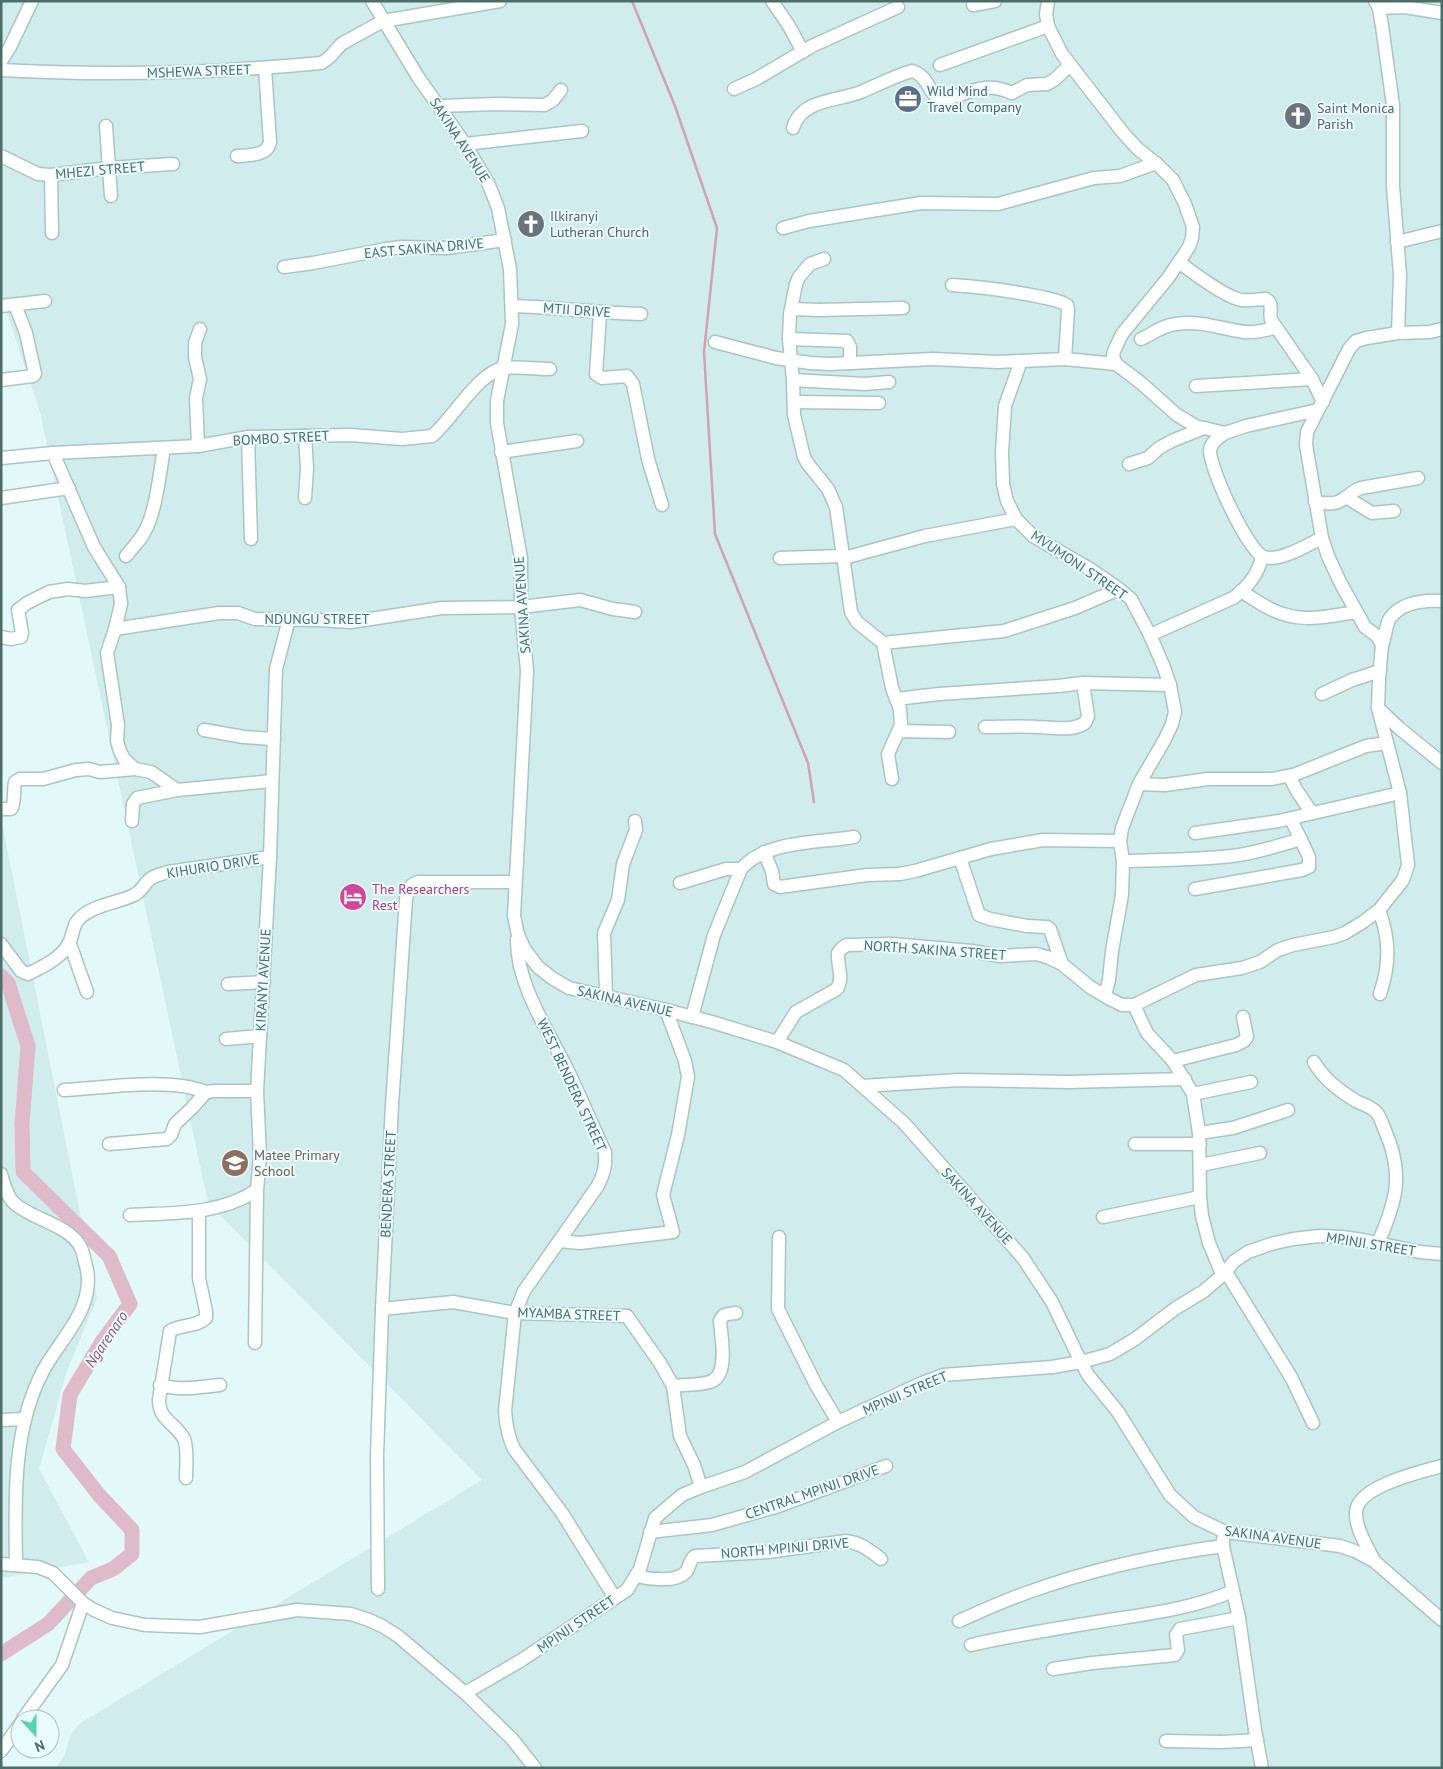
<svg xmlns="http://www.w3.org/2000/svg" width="1443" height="1769" font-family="'PT Sans',sans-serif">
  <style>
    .residential { fill: #d1ecec }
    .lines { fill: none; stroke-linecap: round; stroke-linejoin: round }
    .stream { stroke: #d0a2b5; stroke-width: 2.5 }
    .river { stroke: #dfbbca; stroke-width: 15 }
    .minor-casing { stroke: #a9c6c2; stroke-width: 15 }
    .minor { stroke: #fff; stroke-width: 12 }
    .labels { text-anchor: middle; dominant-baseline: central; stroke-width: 4; stroke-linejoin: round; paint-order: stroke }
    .street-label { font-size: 14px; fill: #4d6d67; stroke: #e9fbfc }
    .service-label { font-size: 14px; fill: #4e5e75; stroke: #e9fbfc; text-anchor: start }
    .worship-label { font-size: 14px; fill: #5b616d; stroke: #e9fbfc; text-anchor: start }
    .hotel-label { font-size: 14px; fill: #b23c85; stroke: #e9fbfc; text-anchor: start }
    .education-label { font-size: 14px; fill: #785e54; stroke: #e9fbfc; text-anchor: start }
    .water-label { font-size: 15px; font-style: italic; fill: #91546c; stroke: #e9fbfc }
  </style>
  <rect width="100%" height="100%" fill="#e3f8f9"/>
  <!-- residential -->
  <g class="residential">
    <path d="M1,1H1442V1768H56L65,1754L70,1736L79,1724L482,1480L208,1203L40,412L1,295Z"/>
    <path d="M1,818L97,1298L66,1374L39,1469L89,1562L1,1578Z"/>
  </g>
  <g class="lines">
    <!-- stream -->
    <path class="stream" d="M632,1L675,106L717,228L704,352L715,534L808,763L814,802"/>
    <!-- river -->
    <path class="river" d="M1,976L8,983L28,1046L22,1124L23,1172L109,1256L130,1304L101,1343L70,1395L63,1449L99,1495L132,1530V1554L113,1569L91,1578L48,1624L1,1654"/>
    <!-- minor casing -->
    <g class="minor-casing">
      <g id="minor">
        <path d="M372,1L418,77L465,144L488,183L498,208L510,269L512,324L497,401V423L521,558V607L527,671L514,916L518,935L525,950L538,967L552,978L569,988L666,1010L712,1022L777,1042L844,1070L904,1123L1023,1258L1052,1302L1081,1362L1088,1375L1118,1412L1170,1495L1194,1517L1225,1532L1340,1546L1355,1551L1374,1561L1442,1620"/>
        <path d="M772,1L789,26L803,52"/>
        <path d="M1048,1L1046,14L1048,26L1062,54L1124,134L1138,149L1159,166L1173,180L1185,204L1193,227L1192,238L1189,247L1168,278L1122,334L1114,351L1113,356L1116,364L1141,383L1177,415L1197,427L1204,428L1225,433L1246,426L1318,410"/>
        <path d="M1375,1L1379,8L1382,26L1393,105V186L1400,275L1398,333"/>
        <path d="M973,5L995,1"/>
        <path d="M1379,8L1405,7L1442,13"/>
        <path d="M1,61L10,47L32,1"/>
        <path d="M940,65L1048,26"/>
        <path d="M1,70C108,76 215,73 321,63C332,58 334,50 343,43L383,21L500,1"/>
        <path d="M734,89L756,79L812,46L898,7"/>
        <path d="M439,106L496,104L545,105L553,100L561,90"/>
        <path d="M106,126L111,196"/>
        <path d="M793,128C801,99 838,101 861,92C878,85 894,76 912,71C929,75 930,98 941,99C946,99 951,97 956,96C978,89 990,83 1012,93L1027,85L1047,84L1054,80L1070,65"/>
        <path d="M465,144L582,131"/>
        <path d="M1,156L38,174L51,175L109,168L173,164"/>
        <path d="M237,156C249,155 268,156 270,142L265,68"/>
        <path d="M51,175L52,233"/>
        <path d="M783,228L809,221L921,203L998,204L1094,178L1120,176L1156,163"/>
        <path d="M1397,242L1442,231"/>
        <path d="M824,259L810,264L799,277L796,284L790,314L789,339L793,380L794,415L804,457L808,464L828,489L836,507L851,612L857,622L883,643L892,688L900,709L901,725L888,754L892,779"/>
        <path d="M1179,262C1192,272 1227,298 1242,300C1250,301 1258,299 1266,299C1274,304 1269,312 1271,320L1312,379L1323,402"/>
        <path d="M284,267L313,263L386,249L402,247L447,248L505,240"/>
        <path d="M952,285C982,287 1012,291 1041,297C1050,299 1059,300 1067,305L1068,310L1065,359"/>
        <path d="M1,306L45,301"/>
        <path d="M512,306C555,307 598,313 641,314"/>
        <path d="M792,309L819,310L903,308"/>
        <path d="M600,313L596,374L602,378L627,376L633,384L648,459L662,505"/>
        <path d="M789,339L847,341L850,347V363"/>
        <path d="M1141,339C1152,334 1163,325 1176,324C1202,320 1220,329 1245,332C1255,333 1265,330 1275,328"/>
        <path d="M715,342L776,358L810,363L830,364L933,359L998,362L1065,359L1116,364"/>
        <path d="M1021,361L1005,406L1002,452L1003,484L1007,501L1016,519L1033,536L1090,569L1119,589L1131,599L1150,635L1163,665L1170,685L1175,712L1172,724L1165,739L1139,784L1122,828L1120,841L1123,861L1122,895L1112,951L1109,980L1105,995"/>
        <path d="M1,380L33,376L35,374L26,333L15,305"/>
        <path d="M793,380L865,384L889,382"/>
        <path d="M1196,386L1312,379"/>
        <path d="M794,402L879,403"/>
        <path d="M1225,433C1219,437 1211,442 1210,450C1209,467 1248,552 1264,557C1280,562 1307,545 1322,538"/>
        <path d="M248,437L251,539"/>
        <path d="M198,446L196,398L200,379L195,357V343L200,329"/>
        <path d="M501,452L577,441"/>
        <path d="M53,453L94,547L119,587L121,604L115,629L107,653L118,725L117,741L120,751L124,759L135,769L151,772L177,790L272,781"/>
        <path d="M1,458L53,453L198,446L248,437L351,435L402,439L432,436C452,420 478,372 504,368C519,366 535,369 550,369"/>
        <path d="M1129,464L1148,458L1159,448L1174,440L1204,428"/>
        <path d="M1346,497L1372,513L1394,511"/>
        <path d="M1,498L69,488"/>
        <path d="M305,498L307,468L305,436"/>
        <path d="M1315,502C1323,503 1333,505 1340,501C1348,497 1352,491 1361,488L1418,478"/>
        <path d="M126,556C132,548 140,541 145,531C156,511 160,472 164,448"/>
        <path d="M780,558L844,556"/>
        <path d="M844,558L925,536L1016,519"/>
        <path d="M1241,591C1254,599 1268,610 1283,614C1307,622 1331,616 1356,612"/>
        <path d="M115,629L219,613H238L255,619L319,620L351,622L442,608L521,607L580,600L613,609L635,612"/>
        <path d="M1150,635L1233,598C1247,588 1258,574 1262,557"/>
        <path d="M1,637L11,639L21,637L22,633L18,610L27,603L49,592L68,589L85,591L119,587"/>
        <path d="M883,643L1004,631L1075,608L1119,589"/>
        <path d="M1382,645C1386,637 1385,626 1390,618C1402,602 1423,600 1442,601"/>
        <path d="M1322,694L1352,680L1380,671"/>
        <path d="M896,699L939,694L1058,686L1083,683L1170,685"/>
        <path d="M1378,708L1399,728L1442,763"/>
        <path d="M985,727C1002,727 1020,726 1037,727C1054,727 1070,732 1085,723L1088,716L1083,683"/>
        <path d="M204,730L244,737L274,739"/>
        <path d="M899,731L949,732"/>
        <path d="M1289,776L1297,791L1312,813"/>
        <path d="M1139,784L1165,785L1208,779H1272L1296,774L1366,746L1387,743"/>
        <path d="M1,809H11C16,802 13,790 15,782L20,779H43L76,770L89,769L100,772L135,769"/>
        <path d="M132,821L133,804L137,798L177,790"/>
        <path d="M1195,833L1279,821L1400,793"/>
        <path d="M764,852L772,871L774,884L780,887L867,875L900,874L915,871L991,849L1043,840L1120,841"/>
        <path d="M960,858L979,915L990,919L1027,926L1047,927L1050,929L1062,964"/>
        <path d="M1123,861C1159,860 1196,860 1232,856C1256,853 1278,846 1301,839"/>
        <path d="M680,883L726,869H741"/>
        <path d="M1195,889L1302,870L1309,867V857L1291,819"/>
        <path d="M1379,910C1390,940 1390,964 1380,994"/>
        <path d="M517,939C516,984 549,1032 568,1071C581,1098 592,1125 605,1152C606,1166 604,1174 597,1187L524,1291L515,1313L505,1411C506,1424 508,1437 514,1449L562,1513L615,1598"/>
        <path d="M1,944L21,971L28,974C42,967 64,957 70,941C73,934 73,926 78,920C91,905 118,903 134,895C142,891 144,884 150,879C155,875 162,874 168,872L270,857"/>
        <path d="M70,944L87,992"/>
        <path d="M228,984L264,982"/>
        <path d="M606,996L604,933L618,900L623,864L636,830L635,821"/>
        <path d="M1134,1005L1147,1033L1173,1061L1193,1094L1199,1133L1200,1197L1202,1216L1209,1243L1222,1274"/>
        <path d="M692,1017L714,935L741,869C766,840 819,843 854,837"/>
        <path d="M226,1039L260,1036"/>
        <path d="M777,1042L796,1012L837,989C844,978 837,966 838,953L842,948L847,945L892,944L972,951L1000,956L1036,954L1047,957L1062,964L1090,987L1110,999L1122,1005H1134L1196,975L1242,968L1260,962L1278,950L1293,945L1334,937L1345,933L1363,922L1379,910L1403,880L1408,865L1400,793L1378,708L1379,679L1382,645L1377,636L1365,627L1340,582L1328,556L1322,538L1306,445L1307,432L1349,349L1356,341L1367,338L1398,333L1430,332L1442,329"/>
        <path d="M1173,1061L1236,1045L1244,1041L1247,1037L1243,1017"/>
        <path d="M1314,1062C1323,1078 1341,1092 1356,1101C1362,1104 1372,1107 1376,1112C1381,1117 1383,1127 1386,1133C1404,1176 1396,1202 1378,1243"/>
        <path d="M862,1086L959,1080L1068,1082L1185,1079"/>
        <path d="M64,1090C104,1088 169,1077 206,1092"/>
        <path d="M1193,1094L1251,1082"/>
        <path d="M1199,1133L1233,1128L1288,1110"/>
        <path d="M109,1144L167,1139L171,1135L175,1124L192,1108L206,1092L215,1091H257"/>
        <path d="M1135,1144H1200"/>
        <path d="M1201,1165L1260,1153"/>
        <path d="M1,1174C4,1184 6,1194 13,1202C19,1208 27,1212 35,1216C50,1223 74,1232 81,1248C84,1254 85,1263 87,1270C94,1310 60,1339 43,1371C12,1430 15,1500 16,1564"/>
        <path d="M130,1215C171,1213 221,1215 257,1190"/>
        <path d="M1103,1217L1200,1197"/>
        <path d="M779,1237L778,1309L816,1385L838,1422"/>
        <path d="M559,1241L580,1243L673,1232L663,1195L678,1135L688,1077L685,1061L666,1010"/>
        <path d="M1226,1272L1291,1377L1313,1423"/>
        <path d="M382,1309L453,1302L515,1313L627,1316L660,1363L673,1386L680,1436L694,1465L701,1487"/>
        <path d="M255,1343L257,1190L260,1156L257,1091L270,857L276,669L289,619"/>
        <path d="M160,1385C180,1391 199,1387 220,1385"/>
        <path d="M673,1386C685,1384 702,1386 712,1381C729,1374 721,1335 720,1321C723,1313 729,1314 736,1313"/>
        <path d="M1,1420L25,1419"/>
        <path d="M186,1478C186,1468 188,1447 184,1439C176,1423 159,1421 159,1400L170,1331C182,1324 197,1327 206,1318V1311L199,1278V1211"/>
        <path d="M650,1532L712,1525L779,1506L886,1466"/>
        <path d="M1223,1539V1546L1239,1618L1255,1730L1262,1768"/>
        <path d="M1374,1561C1368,1547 1356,1530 1356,1514C1354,1487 1420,1472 1442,1466"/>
        <path d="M1,1564L38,1567L53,1573L83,1603L94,1610L112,1618L145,1625L200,1627L297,1610L351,1614L369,1620L382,1626L398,1636L465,1693L512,1739L535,1768"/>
        <path d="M636,1576C648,1579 676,1583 686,1572C690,1567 689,1560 695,1556L768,1552L846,1541C861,1543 869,1550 881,1559"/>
        <path d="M378,1589L377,1456L382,1309L392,1105L406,899C408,890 409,885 418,882H515"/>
        <path d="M959,1621C981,1611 1003,1601 1026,1593C1089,1570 1156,1555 1223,1546"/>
        <path d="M971,1645C1015,1635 1059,1628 1103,1621C1147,1614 1192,1609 1233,1591"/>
        <path d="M1053,1669L1092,1663L1175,1655L1178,1650L1176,1635L1180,1629L1239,1618"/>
        <path d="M465,1693L520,1661L627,1590L640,1569L655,1518L682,1495L701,1487L745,1472L838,1422L922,1383L943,1375L1052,1367L1081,1362L1110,1354L1135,1339L1176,1308L1204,1291L1226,1272L1233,1262L1248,1252L1271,1244L1293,1239L1319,1236L1342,1237L1363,1240L1420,1252L1442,1254"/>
        <path d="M23,1719L62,1665L83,1603"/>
        <path d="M1166,1741L1222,1742L1257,1740"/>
        <path d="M1,1751L20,1724"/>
      </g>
    </g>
    <!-- minor -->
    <use href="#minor" class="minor"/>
  </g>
  <!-- icons -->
  <defs>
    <g id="office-disc" transform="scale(1.4375)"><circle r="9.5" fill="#5c6f8a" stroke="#e9fbfc"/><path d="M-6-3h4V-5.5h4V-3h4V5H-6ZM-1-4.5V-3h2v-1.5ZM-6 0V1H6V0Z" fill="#fff"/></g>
    <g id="church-disc" transform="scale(1.4375)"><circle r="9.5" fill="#6b7280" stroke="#e9fbfc"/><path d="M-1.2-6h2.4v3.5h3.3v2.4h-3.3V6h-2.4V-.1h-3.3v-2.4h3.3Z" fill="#fff"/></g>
    <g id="hotel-disc" transform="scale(1.4375)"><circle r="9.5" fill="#d1479c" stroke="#e9fbfc"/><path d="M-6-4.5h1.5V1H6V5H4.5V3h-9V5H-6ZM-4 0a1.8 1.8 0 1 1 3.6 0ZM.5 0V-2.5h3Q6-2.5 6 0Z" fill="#fff"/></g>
    <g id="school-disc" transform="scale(1.4375)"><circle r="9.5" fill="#8d6e63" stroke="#e9fbfc"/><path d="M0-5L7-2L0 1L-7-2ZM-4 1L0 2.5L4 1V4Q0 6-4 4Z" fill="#fff"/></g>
  </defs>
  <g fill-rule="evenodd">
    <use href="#office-disc" x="908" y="99"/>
    <use href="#church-disc" x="1298" y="116"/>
    <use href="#church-disc" x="531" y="224"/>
    <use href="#hotel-disc" x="353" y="897"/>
    <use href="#school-disc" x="235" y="1163"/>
  </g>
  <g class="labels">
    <!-- street labels -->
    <g class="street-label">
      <text transform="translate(199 71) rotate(-2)">MSHEWA STREET</text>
      <text transform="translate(460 140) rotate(57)">SAKINA AVENUE</text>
      <text transform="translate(100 170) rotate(-5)">MHEZI STREET</text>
      <text transform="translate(424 248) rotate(-5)">EAST SAKINA DRIVE</text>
      <text transform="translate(577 310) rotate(4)">MTII DRIVE</text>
      <text transform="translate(281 438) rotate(-3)">BOMBO STREET</text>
      <text transform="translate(1079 565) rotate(34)">MVUMONI STREET</text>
      <text transform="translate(522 605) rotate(-94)">SAKINA AVENUE</text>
      <text x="317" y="619">NDUNGU STREET</text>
      <text transform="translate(213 866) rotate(-9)">KIHURIO DRIVE</text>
      <text transform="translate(935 950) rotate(4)">NORTH SAKINA STREET</text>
      <text transform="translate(263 980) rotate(-87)">KIRANYI AVENUE</text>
      <text transform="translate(625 1001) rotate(13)">SAKINA AVENUE</text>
      <text transform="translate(572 1085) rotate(65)">WEST BENDERA STREET</text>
      <text transform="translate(388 1184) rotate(-87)">BENDERA STREET</text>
      <text transform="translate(977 1206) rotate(48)">SAKINA AVENUE</text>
      <text transform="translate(1371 1244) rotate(9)">MPINJI STREET</text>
      <text transform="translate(569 1314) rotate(2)">MYAMBA STREET</text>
      <text transform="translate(905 1393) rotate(-23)">MPINJI STREET</text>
      <text transform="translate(812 1492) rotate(-19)">CENTRAL MPINJI DRIVE</text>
      <text transform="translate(1273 1537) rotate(8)">SAKINA AVENUE</text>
      <text transform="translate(785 1548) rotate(-5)">NORTH MPINJI DRIVE</text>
      <text transform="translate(576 1624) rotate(-34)">MPINJI STREET</text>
    </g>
    <!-- service labels -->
    <g class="service-label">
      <text x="927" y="91">Wild Mind<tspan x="927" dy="16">Travel Company</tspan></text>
    </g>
    <!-- worship labels -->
    <g class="worship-label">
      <text x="1317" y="108">Saint Monica<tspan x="1317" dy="16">Parish</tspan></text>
      <text x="550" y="216">Ilkiranyi<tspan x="550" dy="16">Lutheran Church</tspan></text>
    </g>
    <!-- hotel labels -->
    <g class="hotel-label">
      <text x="372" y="889">The Researchers<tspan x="372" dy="16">Rest</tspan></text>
    </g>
    <!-- education labels -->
    <g class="education-label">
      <text x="254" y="1155">Matee Primary<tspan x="254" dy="16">School</tspan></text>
    </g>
    <!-- water labels -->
    <g class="water-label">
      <text transform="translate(106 1339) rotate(-56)">Ngarenaro</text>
    </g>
  </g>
  <!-- border -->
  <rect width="1443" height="1769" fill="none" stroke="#4d6d67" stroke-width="5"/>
  <!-- north arrow -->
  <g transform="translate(35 1734) rotate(159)"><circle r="24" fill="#e9fbfc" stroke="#abc2c0"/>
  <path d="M0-4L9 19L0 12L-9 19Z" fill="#58d4a9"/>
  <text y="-8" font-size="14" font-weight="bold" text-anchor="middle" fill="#4d6d67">N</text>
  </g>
</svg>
